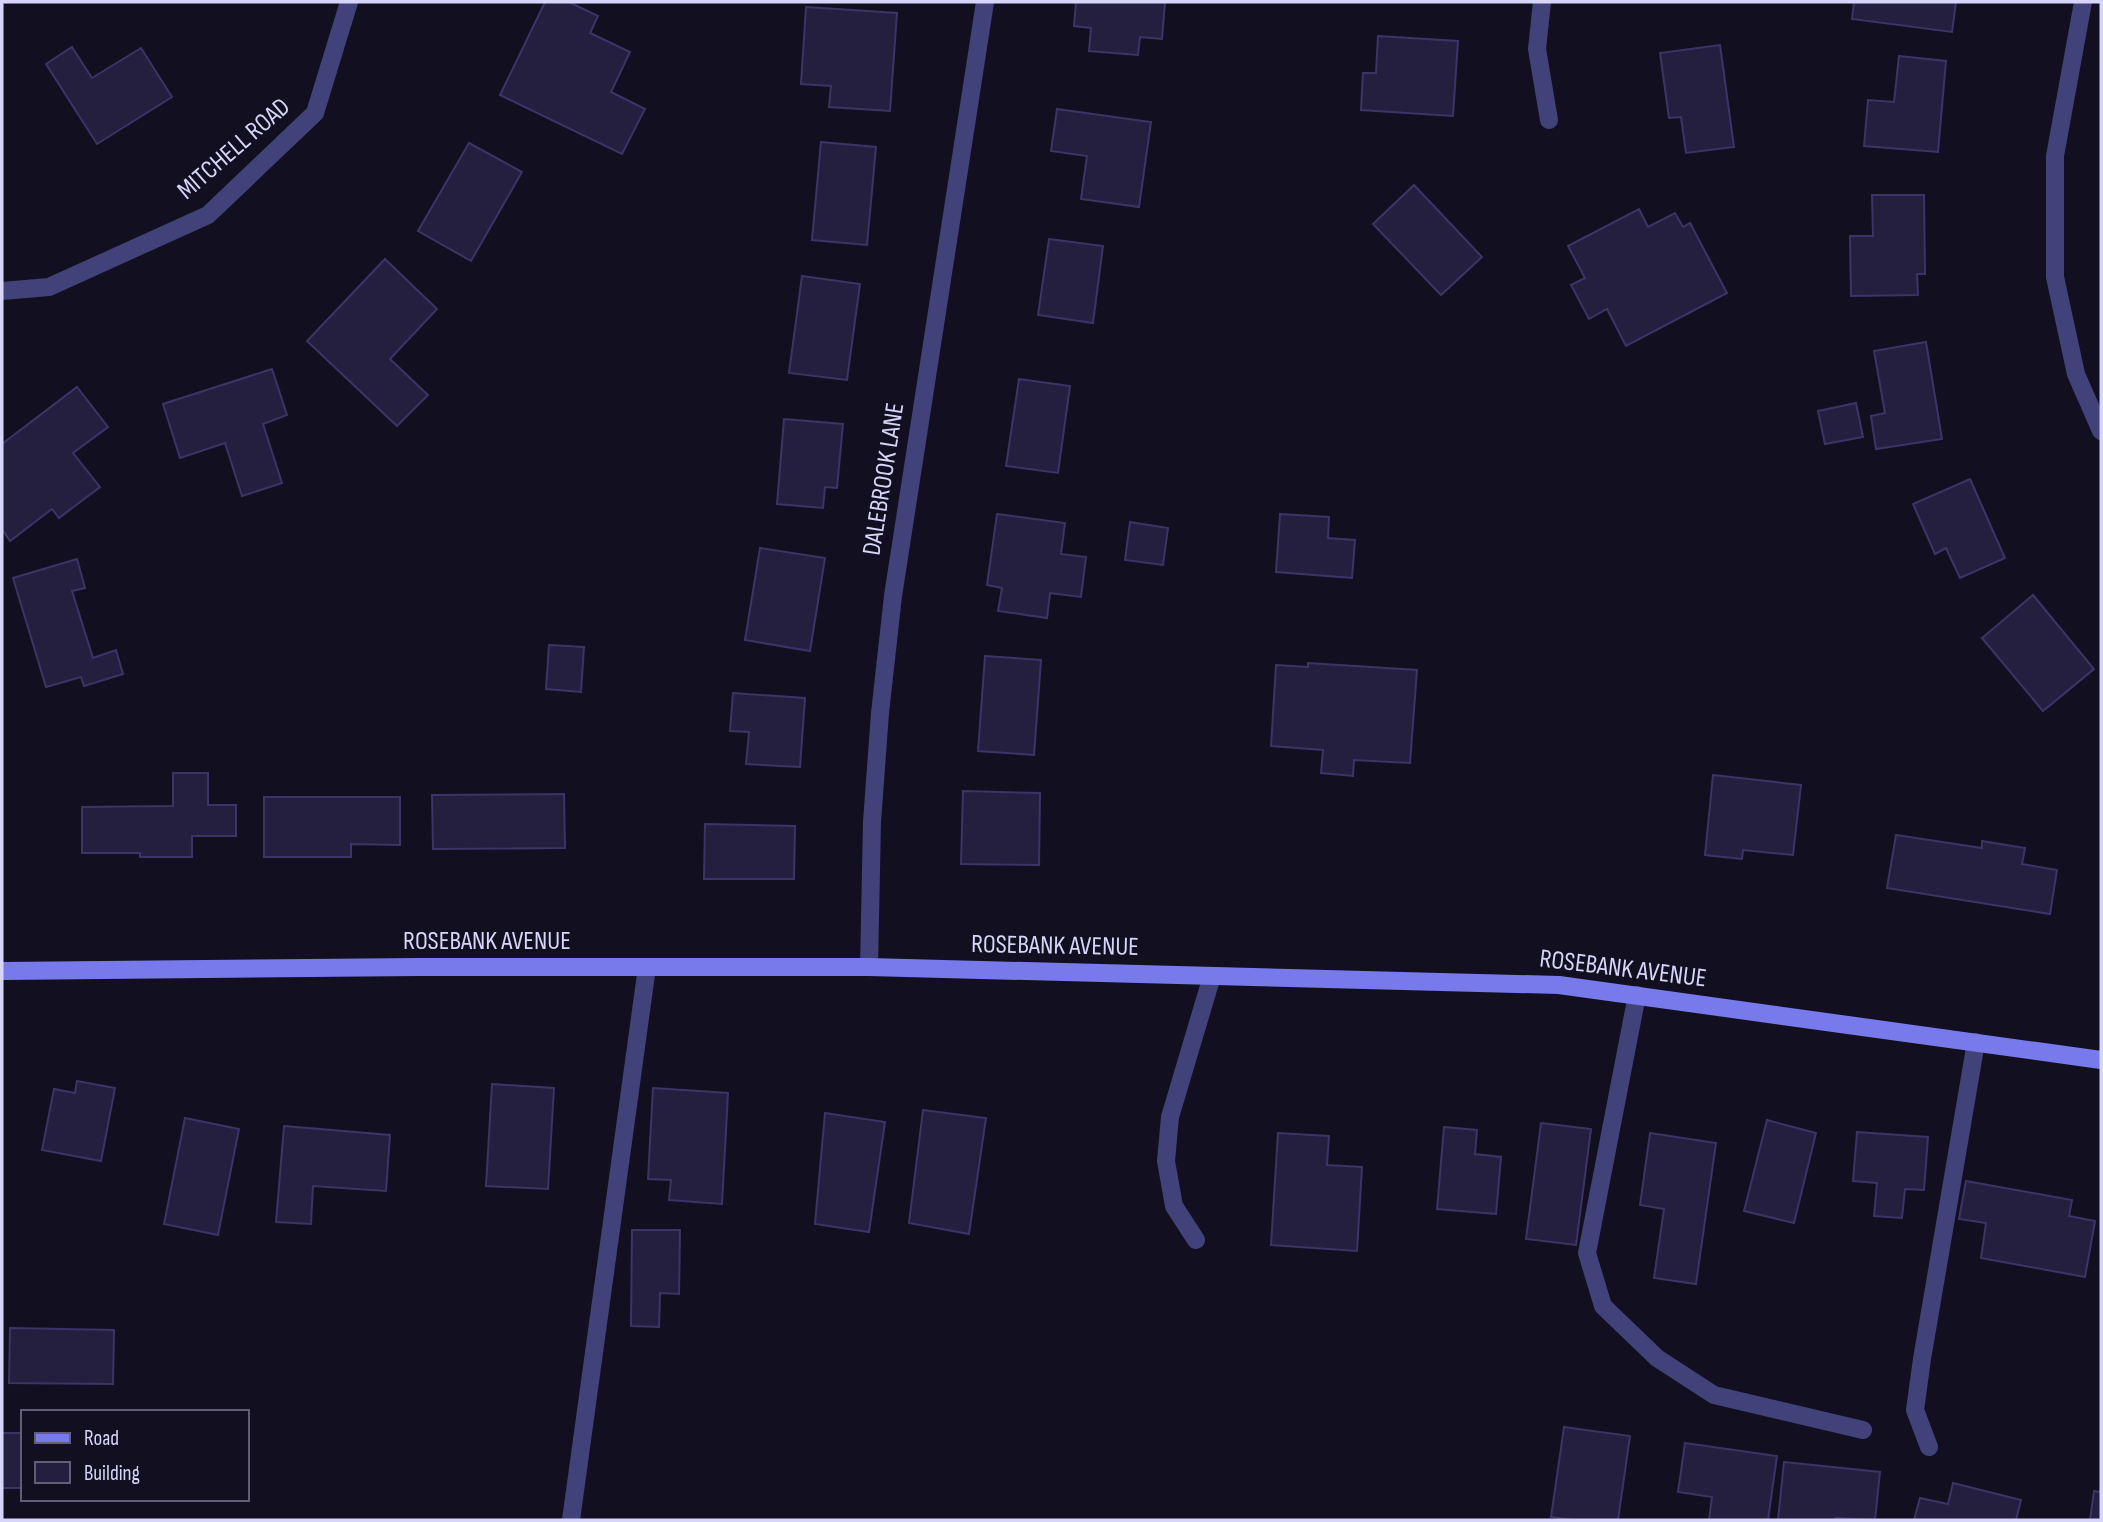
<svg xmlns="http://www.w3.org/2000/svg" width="2103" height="1522" font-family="'Sofia Sans Condensed',sans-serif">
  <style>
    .building { fill: #241f3e; stroke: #3c3467; stroke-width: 2 }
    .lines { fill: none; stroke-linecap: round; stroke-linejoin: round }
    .lane { stroke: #414279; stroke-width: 18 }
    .street { stroke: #414279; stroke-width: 18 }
    .secondary { stroke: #787aec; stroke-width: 18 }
    .labels { text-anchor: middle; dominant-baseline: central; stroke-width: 5; stroke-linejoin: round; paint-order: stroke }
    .street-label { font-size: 26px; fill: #d7d5f9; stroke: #121020 }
  </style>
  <rect width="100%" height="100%" fill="#121020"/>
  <!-- building -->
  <g class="building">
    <path d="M545,2H569L598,16L590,33L630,52L611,92L645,109L622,154L500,95Z"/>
    <path d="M1076,2H1165L1162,39L1140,37L1138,55L1089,51L1091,28L1074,26Z"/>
    <path d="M1854,2H1956L1952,32L1852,19Z"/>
    <path d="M806,7L897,13L890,111L829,107L831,86L801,84Z"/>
    <path d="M1378,36L1458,41L1453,116L1361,110L1363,73H1376Z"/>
    <path d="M1720,45L1734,147L1686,153L1681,117L1669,118L1660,53Z"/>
    <path d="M72,47L92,78L141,48L172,97L97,144L46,64Z"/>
    <path d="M1899,56L1946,61L1938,152L1864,146L1868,100L1894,102Z"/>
    <path d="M1057,109L1151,122L1139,207L1081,199L1087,156L1051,151Z"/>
    <path d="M821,142L876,147L867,245L812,240Z"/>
    <path d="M469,143L522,172L471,261L418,231Z"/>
    <path d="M1414,185L1482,257L1441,295L1373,224Z"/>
    <path d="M1872,195H1924L1925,274H1917L1918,295L1851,296L1850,236H1873Z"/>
    <path d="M1639,209L1648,227L1675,213L1683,227L1690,223L1727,293L1626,346L1607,309L1589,319L1571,285L1585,278L1568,246Z"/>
    <path d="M1049,239L1103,246L1093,323L1038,315Z"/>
    <path d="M385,259L437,309L390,359L428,395L397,426L307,341Z"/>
    <path d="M802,276L860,284L847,380L789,373Z"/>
    <path d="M1926,342L1942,439L1876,449L1871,416L1885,413L1874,351Z"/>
    <path d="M272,369L287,415L263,424L282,483L242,496L225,443L180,458L163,404Z"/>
    <path d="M1019,379L1070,386L1058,473L1006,466Z"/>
    <path d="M77,387L108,427L73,453L100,487L59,518L52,509L10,541L2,529V444Z"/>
    <path d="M1856,403L1863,437L1825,444L1818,411Z"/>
    <path d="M784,419L843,424L837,488L825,487L823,508L777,504Z"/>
    <path d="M1970,479L2005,558L1960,578L1946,548L1935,554L1913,504Z"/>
    <path d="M997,514L1065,523L1061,554L1086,557L1081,597L1050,593L1047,618L998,611L1002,588L987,585Z"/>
    <path d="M1280,514L1329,517L1328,538L1355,540L1352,578L1276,572Z"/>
    <path d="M1130,522L1168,528L1163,565L1125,560Z"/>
    <path d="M760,548L825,558L810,651L745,640Z"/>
    <path d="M77,559L85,588L72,591L93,658L116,650L123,674L84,686L81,677L46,687L13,578Z"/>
    <path d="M2033,595L2094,669L2043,711L1982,638Z"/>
    <path d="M549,645L584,647L581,692L546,689Z"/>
    <path d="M985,656L1041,660L1034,755L978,751Z"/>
    <path d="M1308,663L1417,670L1410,763L1354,760L1353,776L1321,773L1323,750L1271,746L1276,665L1308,667Z"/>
    <path d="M733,693L805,698L800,767L746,764L749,732L730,731Z"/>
    <path d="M173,773H208V805H236V836H192V857H140V853H82V807L173,806Z"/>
    <path d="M1713,775L1801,785L1793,855L1743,850L1742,859L1705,855Z"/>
    <path d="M963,791L1040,793L1039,865L961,864Z"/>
    <path d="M564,794L565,848L433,849L432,795Z"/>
    <path d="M264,797H400V845L351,844V857H264Z"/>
    <path d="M705,824L795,826L794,879H704Z"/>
    <path d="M1896,835L1982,848V841L2025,848L2022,864L2057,870L2050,914L1887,888Z"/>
    <path d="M77,1081L115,1088L101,1161L42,1150L54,1089L75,1093Z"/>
    <path d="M492,1084L554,1088L548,1189L486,1186Z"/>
    <path d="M653,1088L728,1093L722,1204L669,1200L671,1180L648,1179Z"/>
    <path d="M923,1110L986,1118L969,1234L909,1223Z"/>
    <path d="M825,1113L885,1122L869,1232L815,1224Z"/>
    <path d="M185,1118L239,1129L218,1235L164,1224Z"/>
    <path d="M1767,1120L1816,1133L1794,1223L1744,1211Z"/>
    <path d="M1541,1123L1591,1129L1576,1245L1526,1239Z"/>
    <path d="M284,1126L390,1135L386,1191L313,1186L311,1224L276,1222Z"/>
    <path d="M1444,1127L1477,1130L1475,1154L1501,1157L1496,1214L1437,1209Z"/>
    <path d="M1857,1132L1928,1137L1924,1190L1905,1189L1902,1218L1874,1216L1877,1183L1853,1181Z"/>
    <path d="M1278,1133L1329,1136L1327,1165L1362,1167L1357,1251L1271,1245Z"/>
    <path d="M1650,1133L1716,1143L1696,1284L1654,1278L1664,1209L1640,1205Z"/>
    <path d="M1966,1181L2072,1200L2069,1216L2095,1221L2085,1277L1981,1258L1986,1223L1959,1219Z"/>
    <path d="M632,1230H680L679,1294L660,1293L659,1327L631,1326Z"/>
    <path d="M10,1328L114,1330L113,1384L9,1383Z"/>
    <path d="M1564,1427L1630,1436L1618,1520H1573L1551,1517Z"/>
    <rect x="2" y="1433" width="21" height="55"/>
    <path d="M1685,1443L1777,1456L1768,1520H1709L1712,1497L1678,1492Z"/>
    <path d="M1784,1462L1880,1472L1875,1520L1836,1518V1520H1778Z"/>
    <path d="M1953,1483L2021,1500L2016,1520H1914L1920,1498L1948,1504Z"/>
    <path d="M2101,1487V1520H2090L2094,1491L2100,1492Z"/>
  </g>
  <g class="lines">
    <!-- lane -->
    <g class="lane">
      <path d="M1637,995L1587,1253L1603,1306L1657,1358L1714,1395L1863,1430"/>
      <path d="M1196,1240L1174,1206L1166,1161L1170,1117L1212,976"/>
      <path d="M1929,1447L1915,1410L1922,1359L1976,1042"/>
      <path d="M571,1520L647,967"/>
    </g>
    <!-- street -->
    <g class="street">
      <path d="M1542,2L1537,49L1549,120"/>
      <path d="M2083,2L2055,156V277L2076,374L2101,431"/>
      <path d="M2,291L49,287L208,215L315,113L349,2"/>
      <path d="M869,967L872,822L880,713L893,596L985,2"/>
    </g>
    <!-- secondary -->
    <path class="secondary" d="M2,971L419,967H869L1559,985L2101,1060"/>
  </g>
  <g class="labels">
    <!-- street labels -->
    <g class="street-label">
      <text transform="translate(234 149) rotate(-41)">MITCHELL ROAD</text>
      <text transform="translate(884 479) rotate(-81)">DALEBROOK LANE</text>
      <text x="487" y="941">ROSEBANK AVENUE</text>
      <text transform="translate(1055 946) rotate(1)">ROSEBANK AVENUE</text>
      <text transform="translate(1623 969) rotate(7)">ROSEBANK AVENUE</text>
    </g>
  </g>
  <!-- border -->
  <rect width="2103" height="1522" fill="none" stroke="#d7d5f9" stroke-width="7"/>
  <!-- legend -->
  <rect x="21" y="1410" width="228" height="91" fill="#121020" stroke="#615f77" stroke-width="2"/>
  <rect x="35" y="1433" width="35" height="10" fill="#787aec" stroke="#615f77" stroke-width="2"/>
  <text x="84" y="1445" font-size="21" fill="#d7d5f9">Road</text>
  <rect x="35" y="1462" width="35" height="21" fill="#241f3e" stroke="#615f77" stroke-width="2"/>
  <text x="84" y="1480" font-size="21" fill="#d7d5f9">Building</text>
</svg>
